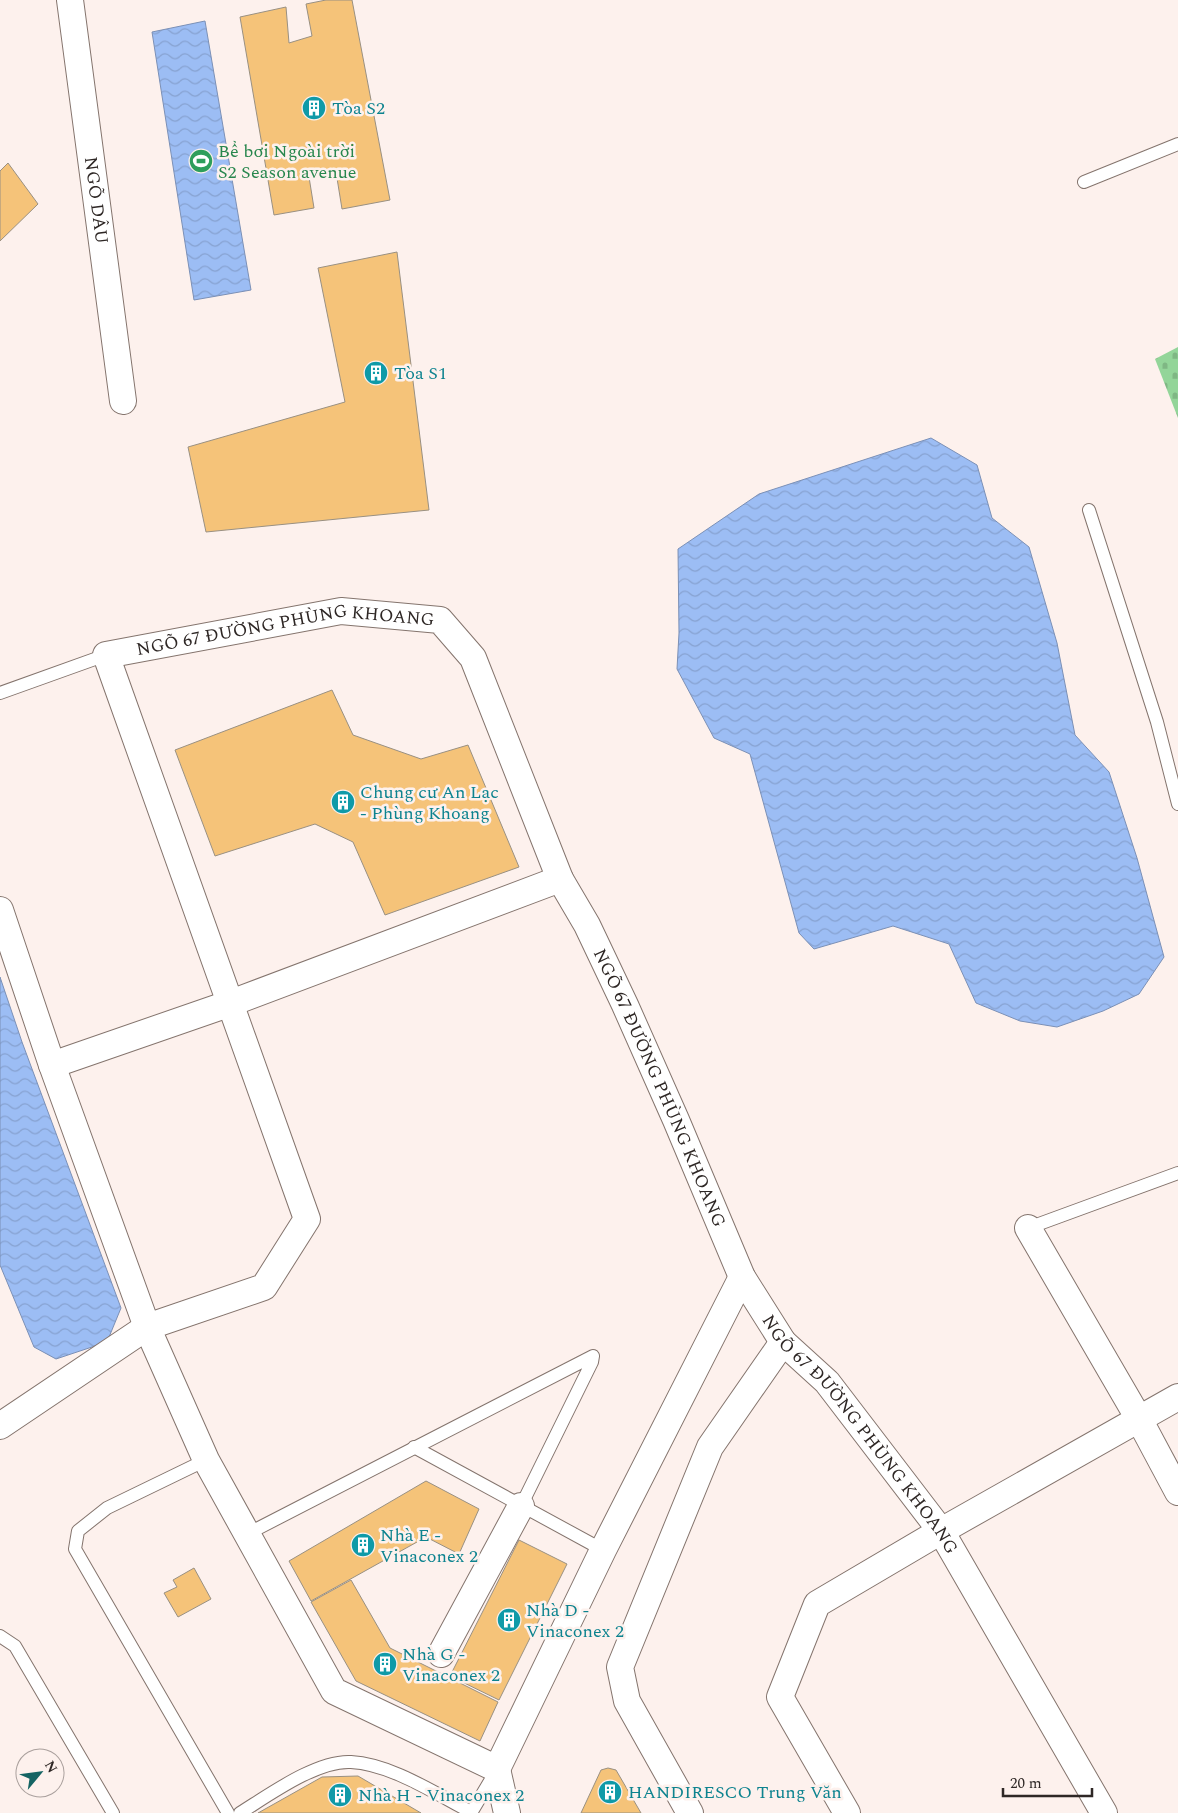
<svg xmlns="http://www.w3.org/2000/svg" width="1178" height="1813" font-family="Spectral,serif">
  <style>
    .cemetery { fill: url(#cemetery-stones) }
    .water { fill: url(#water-waves); stroke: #7b90b6 }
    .building { fill: #f5c379; stroke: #999082 }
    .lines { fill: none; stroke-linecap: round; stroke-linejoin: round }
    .lane-casing { stroke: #84746d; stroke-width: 14 }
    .street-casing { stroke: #84746d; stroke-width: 28 }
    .lane { stroke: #fff; stroke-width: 12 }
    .street { stroke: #fff; stroke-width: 26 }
    .labels { text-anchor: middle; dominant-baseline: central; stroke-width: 5; stroke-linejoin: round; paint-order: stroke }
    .culture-label { font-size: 18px; fill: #0d838f; stroke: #fdf1ed; text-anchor: start }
    .leisure-label { font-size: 18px; fill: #27864d; stroke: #fdf1ed; text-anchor: start }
    .street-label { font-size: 18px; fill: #2e2725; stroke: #fdf1ed }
  </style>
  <defs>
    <pattern id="cemetery-stones" width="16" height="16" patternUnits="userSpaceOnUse" patternTransform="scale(1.25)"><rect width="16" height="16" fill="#93d599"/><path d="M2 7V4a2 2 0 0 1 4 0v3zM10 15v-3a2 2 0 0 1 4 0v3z" fill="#7fb784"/></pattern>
    <pattern id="water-waves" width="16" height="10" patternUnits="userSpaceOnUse" patternTransform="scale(1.25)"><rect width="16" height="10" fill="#9cbdf4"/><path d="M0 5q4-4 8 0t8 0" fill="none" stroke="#87a2d1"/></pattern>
  </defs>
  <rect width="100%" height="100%" fill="#fdf1ed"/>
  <!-- cemetery -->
  <path class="cemetery" d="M1178,347V418L1155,359Z"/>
  <!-- water -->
  <g class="water">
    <path d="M205,21L251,290L194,300L152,32Z"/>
    <path d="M931,438L977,465L992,518L1029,547L1057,643L1075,735L1109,772L1137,858L1164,957L1139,994L1103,1011L1057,1027L1020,1021L976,1003L949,944L893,926L814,949L799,933L750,754L714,738L677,669L679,633L678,549L759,494Z"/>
    <path d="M0,977L22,1042L121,1308L107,1342L56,1359L34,1347L0,1265Z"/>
  </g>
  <!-- building -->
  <g class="building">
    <path d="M326,0H352L390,200L342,209L336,172L309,177L314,208L274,215L240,17L286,7L289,43L312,36L306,4Z"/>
    <path d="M8,163L38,204L0,241V171Z"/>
    <path d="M397,252L429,510L206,532L188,447L345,402L318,268Z"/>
    <path d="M332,690L353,735L421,759L468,745L519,867L385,915L353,842L315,824L215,856L175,750Z"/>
    <path d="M426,1481L479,1509L459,1554L426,1537L311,1601L289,1561Z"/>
    <path d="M519,1540L567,1564L499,1700L450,1676Z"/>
    <path d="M194,1568L211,1599L178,1617L164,1593L177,1587L173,1580Z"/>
    <path d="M351,1580L390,1648L498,1702L480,1741L356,1681L311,1602Z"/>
    <path d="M608,1768L616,1770L641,1813H581L601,1770Z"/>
    <path d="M358,1776L421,1813H258L322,1777Z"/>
  </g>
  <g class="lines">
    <!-- lane casing -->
    <g class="lane-casing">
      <g id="lane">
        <path d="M1084,182L1178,144"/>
        <path d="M1089,510L1157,722L1178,804"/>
        <path d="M0,693L106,655"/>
        <path d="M1028,1228L1178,1173"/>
        <path d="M414,1447L603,1550"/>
        <path d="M206,1460L107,1508L78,1531L75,1549L228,1813"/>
        <path d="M247,1534L593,1356L592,1362L521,1506"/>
        <path d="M0,1636L15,1646L113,1813"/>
        <path d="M240,1813C269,1795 317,1760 351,1762C391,1764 436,1794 471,1812"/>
        <path d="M471,1813L496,1771"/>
      </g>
    </g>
    <!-- street casing -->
    <g class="street-casing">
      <g id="street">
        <path id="s1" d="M70,0L123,401"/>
        <path d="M0,910L52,1065L147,1327L206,1460L334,1691L497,1769"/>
        <path d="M52,1065L231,1003L560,879"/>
        <path d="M1028,1228L1139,1419L1178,1492"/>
        <path id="s2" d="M0,1426L147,1327L264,1287L307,1219L106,655L341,611L440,620L473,658L560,879L587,925L625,1005L676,1120L742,1277L783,1342L827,1382L941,1531L1104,1813"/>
        <path d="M441,1654L521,1506"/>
        <path d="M497,1769L603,1550L742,1277"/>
        <path d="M497,1769L507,1813"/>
        <path d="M690,1813L627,1701L620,1667L710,1447L783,1342"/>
        <path d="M847,1813L780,1697L817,1604L941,1531L1178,1397"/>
      </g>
    </g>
    <!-- lane -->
    <use href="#lane" class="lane"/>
    <!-- street -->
    <use href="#street" class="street"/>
  </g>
  <!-- icons -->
  <defs>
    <g id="building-disc" transform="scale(1.25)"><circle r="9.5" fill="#0f9aa8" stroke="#fdf1ed"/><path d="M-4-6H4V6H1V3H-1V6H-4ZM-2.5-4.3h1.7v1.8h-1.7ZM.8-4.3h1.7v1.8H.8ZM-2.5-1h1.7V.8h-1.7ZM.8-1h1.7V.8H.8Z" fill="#fff"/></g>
    <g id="stadium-disc" transform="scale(1.25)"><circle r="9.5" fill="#2e9e5b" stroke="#fdf1ed"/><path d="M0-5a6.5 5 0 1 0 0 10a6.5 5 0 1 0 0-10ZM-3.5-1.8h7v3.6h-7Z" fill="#fff"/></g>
  </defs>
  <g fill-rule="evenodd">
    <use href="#building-disc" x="314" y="108"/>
    <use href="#stadium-disc" x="201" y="161"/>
    <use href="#building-disc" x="376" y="373"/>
    <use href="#building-disc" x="343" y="802"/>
    <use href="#building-disc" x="363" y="1545"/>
    <use href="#building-disc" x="509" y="1620"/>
    <use href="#building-disc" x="385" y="1664"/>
    <use href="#building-disc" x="610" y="1792"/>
    <use href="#building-disc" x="340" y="1795"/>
  </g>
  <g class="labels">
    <!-- culture labels -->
    <g class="culture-label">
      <text x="332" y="108">Tòa S2</text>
      <text x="394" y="373">Tòa S1</text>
      <text x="360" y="792">Chung cư An Lạc<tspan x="360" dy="21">- Phùng Khoang</tspan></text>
      <text x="380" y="1535">Nhà E -<tspan x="380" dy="21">Vinaconex 2</tspan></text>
      <text x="526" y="1610">Nhà D -<tspan x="526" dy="21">Vinaconex 2</tspan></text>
      <text x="402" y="1654">Nhà G -<tspan x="402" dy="21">Vinaconex 2</tspan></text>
      <text x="628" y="1792">HANDIRESCO Trung Văn</text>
      <text x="358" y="1795">Nhà H - Vinaconex 2</text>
    </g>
    <!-- leisure labels -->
    <g class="leisure-label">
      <text x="218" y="151">Bể bơi Ngoài trời<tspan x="218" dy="21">S2 Season avenue</tspan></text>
    </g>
    <!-- street labels -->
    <g class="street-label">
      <text stroke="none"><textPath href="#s1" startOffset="202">NGÕ DÂU</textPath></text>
      <text stroke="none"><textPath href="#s2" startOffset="1162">NGÕ 67 ĐƯỜNG PHÙNG KHOANG</textPath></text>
      <text stroke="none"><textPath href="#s2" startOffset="1838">NGÕ 67 ĐƯỜNG PHÙNG KHOANG</textPath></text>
      <text stroke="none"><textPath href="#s2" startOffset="2242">NGÕ 67 ĐƯỜNG PHÙNG KHOANG</textPath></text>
    </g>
  </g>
  <!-- north arrow -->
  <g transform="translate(40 1773) rotate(61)"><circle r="24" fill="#fdf1ed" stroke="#aaa09d"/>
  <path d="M0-4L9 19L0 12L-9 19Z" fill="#156463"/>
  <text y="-8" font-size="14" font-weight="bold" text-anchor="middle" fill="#2e2725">N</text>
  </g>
  <!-- scale -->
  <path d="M1003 1788v8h89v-8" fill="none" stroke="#2e2725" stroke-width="2.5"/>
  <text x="1010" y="1788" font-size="15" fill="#2e2725" stroke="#fdf1ed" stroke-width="4" paint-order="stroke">20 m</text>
</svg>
